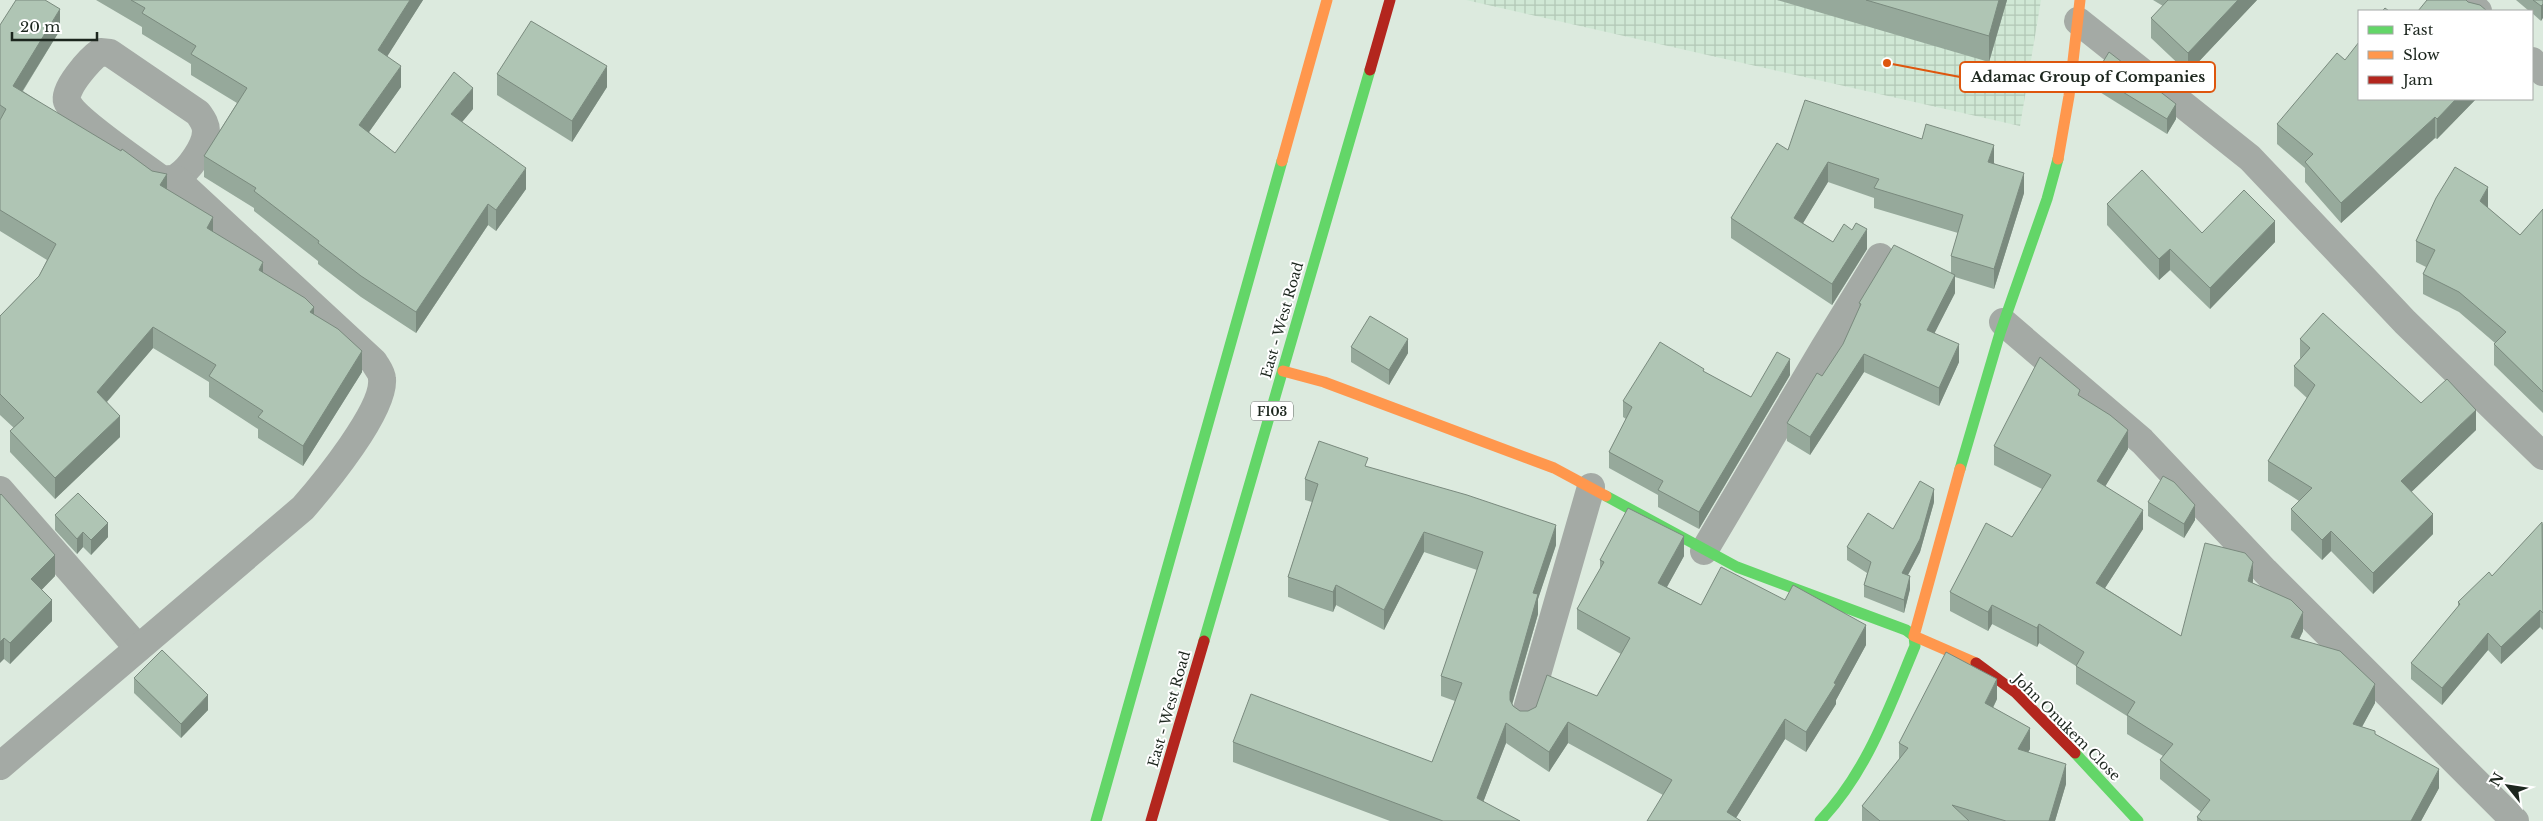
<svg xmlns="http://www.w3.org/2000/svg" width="2543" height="821" font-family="'Libre Baskerville',serif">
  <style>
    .industrial { fill: url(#industrial-grid) }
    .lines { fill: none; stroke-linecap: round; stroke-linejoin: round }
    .street { stroke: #a4aaa5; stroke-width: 28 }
    .fast { stroke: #63d668; stroke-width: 11 }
    .slow { stroke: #ff974d; stroke-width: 11 }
    .jam { stroke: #b3261e; stroke-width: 11 }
    .wall { fill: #96a99b }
    .shaded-wall { fill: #7a8a7e }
    .building { fill: #afc5b4; stroke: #7a8a7e }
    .labels { text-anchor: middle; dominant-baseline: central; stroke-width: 4; stroke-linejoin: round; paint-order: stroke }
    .shield { fill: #fff; stroke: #606762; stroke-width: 1 }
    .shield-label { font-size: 12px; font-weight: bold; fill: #1c261e }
    .street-label { font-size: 14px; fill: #1c261e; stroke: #fff }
    .leader { fill: none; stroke: #de560d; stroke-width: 2 }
    .callout-dot { fill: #de560d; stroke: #fff; stroke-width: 2 }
    .callout { fill: #fff; stroke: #de560d; stroke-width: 2 }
    .callout-label { font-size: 15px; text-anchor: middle; font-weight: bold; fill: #1c261e }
  </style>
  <defs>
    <pattern id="industrial-grid" width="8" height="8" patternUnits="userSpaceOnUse" patternTransform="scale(1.25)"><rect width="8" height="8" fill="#d0e8d5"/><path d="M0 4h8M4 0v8" fill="none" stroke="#b2c7b6"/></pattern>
  </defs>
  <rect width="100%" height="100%" fill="#dceade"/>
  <!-- industrial -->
  <path class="industrial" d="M1466,0H2041L2020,126Z"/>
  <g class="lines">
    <!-- street -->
    <g class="street">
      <path d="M2466,0L2478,11"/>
      <path d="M2078,21L2250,158L2405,322L2543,456"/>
      <path d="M100,52L110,53L198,113C202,119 206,124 206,131C206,146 189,170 177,177C173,180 166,179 161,179C143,165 73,119 67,101C63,89 90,59 100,52Z"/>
      <path d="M2532,61L2543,72"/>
      <path d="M2003,322L2142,441L2265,571L2515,821"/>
      <path d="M0,490L138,648"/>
      <path d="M1704,551L1824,348L1880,257"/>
      <path d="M1525,716L1591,487"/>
      <path d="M0,766L303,508C324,484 385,410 382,379C382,373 376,366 374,362L176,179"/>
    </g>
    <!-- fast -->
    <g class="fast">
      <path d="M1960,469L2000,333L2047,199L2058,159"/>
      <path d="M1606,496L1737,567L1906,630L1914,636L1915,646C1889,708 1867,772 1820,821"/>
      <path d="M1204,641L1370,70"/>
      <path d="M2075,753L2138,821"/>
      <path d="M1096,821L1282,161"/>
    </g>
    <!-- slow -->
    <g class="slow">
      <path d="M2058,159L2069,96L2080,0"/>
      <path d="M1282,161L1327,0"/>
      <path d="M1283,371L1324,382L1554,468L1606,496"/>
      <path d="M1960,469L1914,636L1976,663"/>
    </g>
    <!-- jam -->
    <g class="jam">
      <path d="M1370,70L1390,0"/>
      <path d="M1976,663L2015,692L2075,753"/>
      <path d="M1151,821L1204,641"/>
    </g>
  </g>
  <!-- wall -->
  <g class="wall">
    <path d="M96,0H423L387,56L401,87L369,132L395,153L473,109L462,122L526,189L496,231L488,225L416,333L361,297L318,264V261L254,211V208L204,177V156L237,103L191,75V64L142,34V27Z"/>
    <path d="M1777,0H2007L1989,62Z"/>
    <path d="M2153,0H2257L2188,73L2151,38V18L2163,6Z"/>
    <path d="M2516,0H2543L2541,21L2532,13V11H2529Z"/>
    <path d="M0,25L60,30L23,91L167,189L213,232L314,314L362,372L303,466L258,438V429L209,397V382L153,348L107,402L120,437L55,499L10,452V431L14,428L0,415V316L39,276L47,260L0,231Z"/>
    <path d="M2345,60L2476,99L2437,139L2435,138L2341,223L2305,182V168L2277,144V124Z"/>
    <path d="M497,74L607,87L572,142L497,95Z"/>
    <path d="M2095,75L2176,119L2167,134L2095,89Z"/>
    <path d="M1788,150L1994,163L2024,193L1994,289L1955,277V293L1934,333L1959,362L1939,406L1864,372L1810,455L1787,441V423L1822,376L1843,344L1859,308V303L1951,273V256L1958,233L1874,208V198L1828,182L1803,223L1833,242L1867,249L1832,305L1731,238V218Z"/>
    <path d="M2107,204L2202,233L2275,242L2210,309L2170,270L2159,280L2107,225Z"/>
    <path d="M2488,208L2520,235L2543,209V413L2494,365V344L2495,343L2459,312L2423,294V274L2426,267L2416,262V241Z"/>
    <path d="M2300,339L2421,403L2476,430L2411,492L2433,534L2373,594L2331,551L2322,560L2291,530V509L2299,501L2268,481V461L2307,398L2294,386V366L2300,359Z"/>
    <path d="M1351,347L1408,353L1389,385L1351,362Z"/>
    <path d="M1704,372L1751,397L1790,375L1699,529L1658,507V495L1609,468V452L1626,419L1623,417V401Z"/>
    <path d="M2080,397L2128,449L2105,486L2143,529L2105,588L2181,636L2253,581V583L2303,631L2299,640L2375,703L2362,727L2375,734L2439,788L2421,821H2197V817L2201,812L2160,779V760L2163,756L2127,734V716L2076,684V666L2039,643L2037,647L1992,624L1988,631L1950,611V592L2012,537L2042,489L1994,465V446Z"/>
    <path d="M1368,467L1556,545L1538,599V614L1512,704L1513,706L1520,711H1528L1597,696L1621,654L1577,629V609L1600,569V560L1684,556L1667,587L1701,605L1866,645L1836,700V704L1806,752L1785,739L1736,818L1663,795L1568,743L1549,772L1506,743L1483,802L1520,821H1390L1233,762V742L1432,762L1455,701L1441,696V676L1477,570L1424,552L1384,630L1336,605L1333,612L1288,597V577L1312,502L1305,500V479Z"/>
    <path d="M1,494L55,576L41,590L52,621L10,664L4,659Z"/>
    <path d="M1934,502L1920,552L1908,575L1910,589L1904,613L1864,597V585L1867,573L1847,560V547L1893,529Z"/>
    <path d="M2148,502L2195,520L2184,538L2148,516Z"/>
    <path d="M55,515L108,537L91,555L83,547L77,554L55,530Z"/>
    <path d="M2543,523V630L2540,627L2501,664L2488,650L2442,705L2411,679V663L2458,607V602L2492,576Z"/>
    <path d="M134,678L208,710L181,738L134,693Z"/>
    <path d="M1997,699L1993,708L2030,749L2028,752L2066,784L2055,821H1862V806L1899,760V743Z"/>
  </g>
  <!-- shaded-wall -->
  <g class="shaded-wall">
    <path d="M410,0H423L378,71V50Z"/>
    <path d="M1999,0H2007L1989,62V36Z"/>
    <path d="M2238,0H2257L2188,73V53Z"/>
    <path d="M2543,4V18L2541,21V6Z"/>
    <path d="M60,9V30L13,106V86Z"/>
    <path d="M401,66V87L359,146V125Z"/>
    <path d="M607,66V87L572,142V121Z"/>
    <path d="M473,88V109L451,135V114Z"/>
    <path d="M2456,99H2476L2437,139V119Z"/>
    <path d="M2176,104V119L2167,134V119Z"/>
    <path d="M2435,117V138L2341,223V203Z"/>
    <path d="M1994,145V165L1988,162Z"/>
    <path d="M1828,162V182L1794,238V218Z"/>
    <path d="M526,168V189L496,231V210Z"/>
    <path d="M2024,173V193L1994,289V269Z"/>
    <path d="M167,174V195L160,185Z"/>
    <path d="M2488,187V207L2480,221V201Z"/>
    <path d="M488,204V225L416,333V312Z"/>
    <path d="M213,217V238L207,228Z"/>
    <path d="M2275,221V242L2210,309V288Z"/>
    <path d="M1867,229V249L1832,305V284Z"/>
    <path d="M2170,249V270L2159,280V259Z"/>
    <path d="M263,262V283L259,270Z"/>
    <path d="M1955,275V293L1927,348V330Z"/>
    <path d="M314,307V327L310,312Z"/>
    <path d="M153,327V348L97,413V392Z"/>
    <path d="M1408,339V353L1389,385V370Z"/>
    <path d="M1959,344V362L1939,406V388Z"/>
    <path d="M362,351V372L303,466V446Z"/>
    <path d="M1864,354V372L1810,455V437Z"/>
    <path d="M1790,359V375L1699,529V512Z"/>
    <path d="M2476,410V430L2401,502V481Z"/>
    <path d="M120,416V437L55,499V478Z"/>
    <path d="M2128,430V449L2097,500V481Z"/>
    <path d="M1934,489V502L1920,552L1902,586V573Z"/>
    <path d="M2195,505V520L2184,538V524Z"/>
    <path d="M2143,510V529L2096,602V583Z"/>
    <path d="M2433,514V534L2373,594V573Z"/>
    <path d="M108,523V537L91,555V540Z"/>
    <path d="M1556,525V545L1538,599V614L1510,712V692L1533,593Z"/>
    <path d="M2331,531V551L2322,560V540Z"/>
    <path d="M83,532V547L77,554V539Z"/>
    <path d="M1424,532V552L1384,630V610Z"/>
    <path d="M1684,536V556L1658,603V583Z"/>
    <path d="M55,555V576L31,601V579Z"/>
    <path d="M2253,562V581L2248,600V581Z"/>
    <path d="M1910,576V589L1904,613V600Z"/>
    <path d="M1336,585V605L1333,612V592Z"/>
    <path d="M52,600V621L10,664V643Z"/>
    <path d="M1992,605V624L1988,631V612Z"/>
    <path d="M2540,610V627L2501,664V647Z"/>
    <path d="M2303,612V631L2291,656V637Z"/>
    <path d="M2039,624V643L2037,647V628Z"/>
    <path d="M1866,625V645L1836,700V704L1806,752V732Z"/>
    <path d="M2488,633V650L2442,705V688Z"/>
    <path d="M4,638V659L0,663V642Z"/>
    <path d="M1997,679V699L1985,723V703Z"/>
    <path d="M2375,684V703L2353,743V724Z"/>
    <path d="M208,695V710L181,738V724Z"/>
    <path d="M1785,719V739L1734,821L1727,812Z"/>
    <path d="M1568,722V743L1549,772V752Z"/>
    <path d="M1506,723V743L1477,818V798Z"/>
    <path d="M2030,728V749L2018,770V749Z"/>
    <path d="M2066,764V784L2055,821H2049Z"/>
    <path d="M2439,769V788L2421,821H2411Z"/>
  </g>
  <!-- building -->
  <g class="building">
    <path d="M16,0H45L60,9L13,86L121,151L122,149L152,171L167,174L160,185L213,217L207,228L263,262L259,270L305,298L314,307L310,312L338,329L362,351L303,446L258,417L263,411L209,376L216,365L153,327L97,392L120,416L55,478L10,431L24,418L0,394V316L39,276L56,244L0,210V120L6,109L0,105V25Z"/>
    <path d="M131,0H410L378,50L401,66L359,125L395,153L454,72L473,88L451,114L526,168L496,210L488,204L416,312L361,276L318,243L319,241L254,191L256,188L204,156L247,88L191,54L196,46L142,13L145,8Z"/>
    <path d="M1866,0H1999L1989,36Z"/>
    <path d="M2168,0H2238L2188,53L2151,18Z"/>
    <path d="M2427,0H2466L2468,2L2480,5L2487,11H2418Z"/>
    <path d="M2533,0H2543V4L2541,6Z"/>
    <path d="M2385,8L2389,11H2382Z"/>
    <path d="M531,21L607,66L572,121L497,74Z"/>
    <path d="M2359,42V99H2456L2437,119L2435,117L2341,203L2305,162L2313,154L2277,124L2337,53L2345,60Z"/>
    <path d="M2109,52L2176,104L2167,119L2095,75Z"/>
    <path d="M1805,100L1922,139L1926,124L1994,145L1988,162L2024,173L1994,269L1951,256L1963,215L1874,188L1879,179L1828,162L1794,218L1833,242L1844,224L1852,230L1856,223L1867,229L1832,284L1731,218L1777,143L1788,150Z"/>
    <path d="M2455,167L2488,187L2480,201L2520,235L2543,209V392L2494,344L2506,332L2459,292L2423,274L2435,250L2416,241L2436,198Z"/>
    <path d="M2142,170L2202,233L2244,190L2275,221L2210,288L2170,249L2159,259L2107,204Z"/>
    <path d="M1894,245L1955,275L1927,330L1959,344L1939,388L1864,354L1810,437L1787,423L1817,373L1822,376L1843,344L1861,304L1859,303Z"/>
    <path d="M2323,313L2421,403L2447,379L2476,410L2401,481L2433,514L2373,573L2331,531L2322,540L2291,509L2312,488L2268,461L2315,385L2294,366L2310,348L2300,339Z"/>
    <path d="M1370,316L1408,339L1389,370L1351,347Z"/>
    <path d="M1660,342L1704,369L1703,371L1751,397L1777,352L1790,359L1699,512L1658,490L1663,481L1609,452L1632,407L1623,401Z"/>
    <path d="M2040,357L2080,390L2078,395L2110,415L2128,430L2097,481L2143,510L2096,583L2181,636L2205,543L2245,553L2253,562L2248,581L2291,600L2303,612L2291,637L2340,651L2375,684L2353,724L2375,731V734L2439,769L2411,821H2202L2197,817L2210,800L2160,760L2173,744L2127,715L2135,702L2076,666L2084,652L2039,624L2037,628L1992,605L1988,612L1950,592L1986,523L2012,537L2051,475L1994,446Z"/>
    <path d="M1319,441L1368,458L1365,466L1467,495L1556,525L1533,593L1538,594L1510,692V700L1513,706L1520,711H1528L1536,707L1547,675L1597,696L1630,638L1577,609L1604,562L1600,560L1628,508L1684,536L1658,583L1701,605L1721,567L1785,600L1793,585L1866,625L1834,683L1836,684L1806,732L1785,719L1727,812L1741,821H1647L1672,780L1568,722L1549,752L1506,723L1477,798L1520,821H1443L1233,742L1251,694L1432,762L1462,683L1441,676L1483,552L1424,532L1384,610L1336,585L1333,592L1288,577L1318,484L1305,479Z"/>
    <path d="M2163,476L2174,482L2195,505L2184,524L2148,502Z"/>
    <path d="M1920,481L1934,489L1920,539L1902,573L1910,576L1904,600L1864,585L1871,562L1847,547L1868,513L1893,529Z"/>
    <path d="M78,493L108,523L91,540L83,532L77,539L55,515Z"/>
    <path d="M1,494L55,555L31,579L52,600L10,643L4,638L0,642V495Z"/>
    <path d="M2542,522L2543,613L2540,610L2501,647L2488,633L2442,688L2411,663L2460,604L2458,602L2489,572L2492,576Z"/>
    <path d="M162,650L208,695L181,724L134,678Z"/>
    <path d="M1946,652L1997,679L1985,703L2030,728L2018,749L2066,764L2049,821H2006L1952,805L1969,821H1880L1862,806L1908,748L1899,743Z"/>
  </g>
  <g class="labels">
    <!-- shield labels -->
    <rect class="shield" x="1251" y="401.5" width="42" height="19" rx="4"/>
    <g class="shield-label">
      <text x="1272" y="411">F103</text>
    </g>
    <!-- street labels -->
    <g class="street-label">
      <text transform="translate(1282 320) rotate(-74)">East - West Road</text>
      <text transform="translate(1169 709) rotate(-74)">East - West Road</text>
      <text transform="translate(2067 727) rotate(45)">John Onukem Close</text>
    </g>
  </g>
  <!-- callouts -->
  <path class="leader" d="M1887 63L1960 77"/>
  <circle class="callout-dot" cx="1887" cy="63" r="5"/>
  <rect class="callout" x="1960" y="62" width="255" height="30" rx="5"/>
  <g class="callout-label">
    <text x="2088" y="82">Adamac Group of Companies</text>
  </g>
  <!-- legend -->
  <rect x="2358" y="10" width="175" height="90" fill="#ffffff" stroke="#a4a8a5"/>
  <rect x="2368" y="26" width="25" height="8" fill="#63d668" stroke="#a4a8a5"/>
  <text x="2403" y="35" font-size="15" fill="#1c261e">Fast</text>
  <rect x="2368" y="51" width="25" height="8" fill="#ff974d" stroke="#a4a8a5"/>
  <text x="2403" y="60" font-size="15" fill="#1c261e">Slow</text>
  <rect x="2368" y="76" width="25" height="8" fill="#b3261e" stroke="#a4a8a5"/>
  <text x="2403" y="85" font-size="15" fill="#1c261e">Jam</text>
  <!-- north arrow -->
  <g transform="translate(2508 786) rotate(300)" stroke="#ffffff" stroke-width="4" paint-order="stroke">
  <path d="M0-4L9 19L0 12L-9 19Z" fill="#1c261e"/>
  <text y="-8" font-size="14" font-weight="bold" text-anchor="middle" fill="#1c261e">N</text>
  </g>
  <!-- scale -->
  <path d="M12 32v8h85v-8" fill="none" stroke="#1c261e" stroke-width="2.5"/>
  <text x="20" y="32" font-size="15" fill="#1c261e" stroke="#ffffff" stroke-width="4" paint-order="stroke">20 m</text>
</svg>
